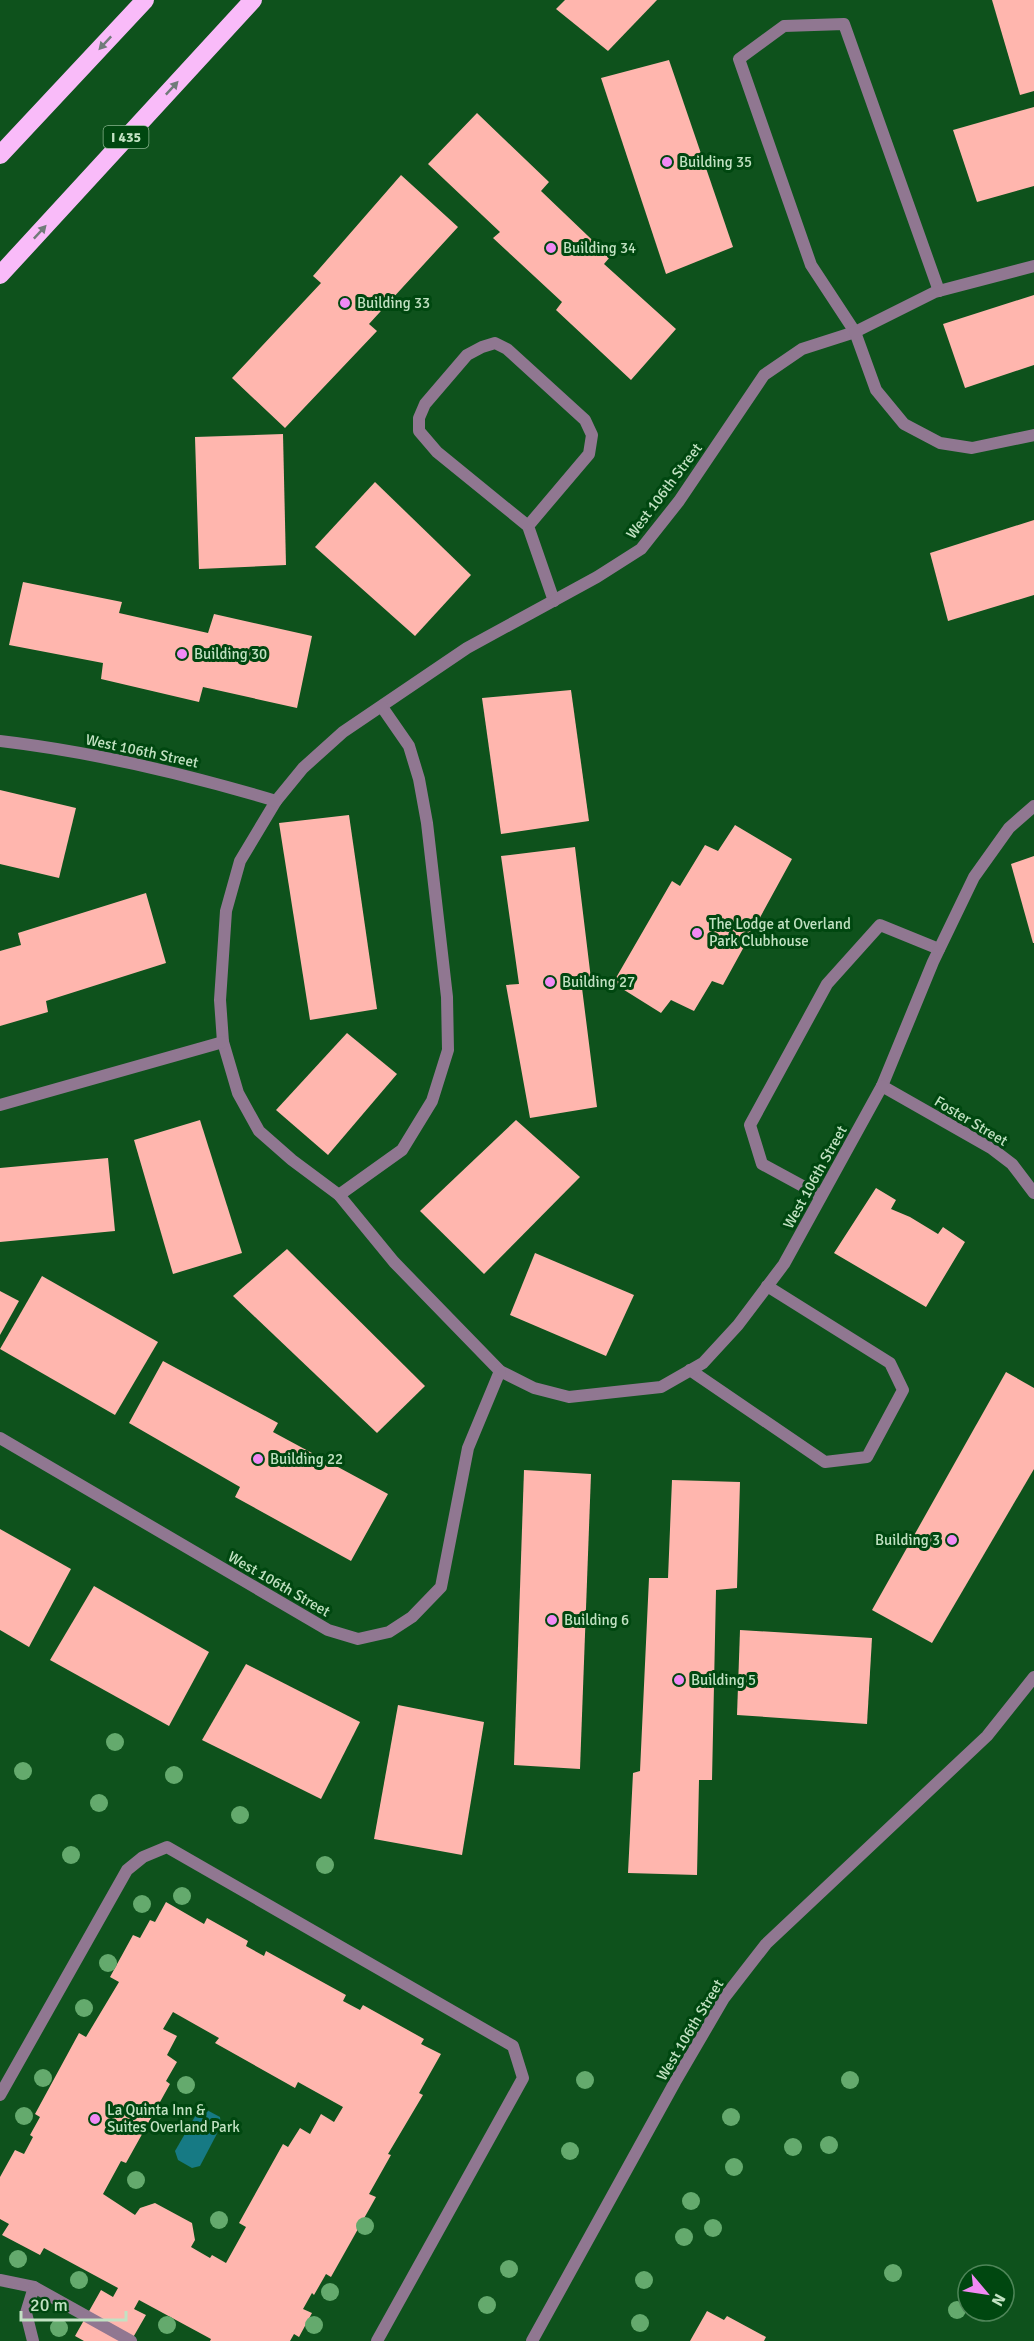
<svg xmlns="http://www.w3.org/2000/svg" width="1034" height="2341" font-family="Signika,sans-serif">
  <style>
    .water { fill: #167a84 }
    .building { fill: #ffb6ae; fill-rule: evenodd }
    .lines { fill: none; stroke-linecap: round; stroke-linejoin: round }
    .service { stroke: #907791; stroke-width: 12 }
    .minor { stroke: #907791; stroke-width: 12 }
    .motorway { stroke: #f9bbf9; stroke-width: 18 }
    .tree { fill: #64aa6d }
    .oneway { fill: #707b79 }
    .poi-dot { fill: #f18af4; stroke: #004710; stroke-width: 2 }
    .labels { text-anchor: middle; dominant-baseline: central; stroke-width: 6; stroke-linejoin: round; paint-order: stroke }
    .shield { fill: #004710; stroke: #88b48d; stroke-width: 1.5 }
    .shield-label { font-size: 14px; font-weight: bold; fill: #c2e2c3 }
    .poi-label { font-size: 15px; fill: #c2e2c3; stroke: #004710; text-anchor: start }
    .street-label { font-size: 15px; fill: #c2e2c3; stroke: #004710 }
  </style>
  <rect width="100%" height="100%" fill="#0e521c"/>
  <!-- water -->
  <path class="water" d="M205,2109L220,2117L221,2126L200,2166L192,2168L178,2160L175,2151L197,2113Z"/>
  <!-- building -->
  <g class="building">
    <path d="M565,0H657L608,51L556,9Z"/>
    <path d="M992,0H1034V91L1020,95Z"/>
    <path d="M669,60L733,247L666,274L601,78Z"/>
    <path d="M1034,107V186L977,202L953,130Z"/>
    <path d="M477,113L549,182L541,191L610,257L604,264L676,329L631,380L556,310L562,302L493,238L500,232L428,164Z"/>
    <path d="M401,175L458,227L369,324L377,331L285,428L232,378L321,283L313,276Z"/>
    <path d="M1034,295V365L965,388L943,324Z"/>
    <path d="M283,434L286,565L199,569L195,437Z"/>
    <path d="M375,482L471,575L415,636L315,547Z"/>
    <path d="M1034,520V595L948,621L930,553Z"/>
    <path d="M23,582L122,602L119,613L208,633L214,614L312,636L297,708L203,687L199,702L101,679L103,663L9,645Z"/>
    <path d="M571,690L589,821L501,834L482,698Z"/>
    <path d="M0,790L76,808L59,878L0,864Z"/>
    <path d="M349,815L377,1009L310,1020L279,823Z"/>
    <path d="M735,825L792,859L723,985L712,981L694,1011L671,1000L661,1013L613,983L672,881L680,886L705,845L718,851Z"/>
    <path d="M575,847L591,979L581,980L597,1107L530,1118L506,985L519,984L501,856Z"/>
    <path d="M1034,856V943H1033L1011,864Z"/>
    <path d="M146,893L166,963L46,1001L48,1012L0,1026V951L21,945L18,933Z"/>
    <path d="M347,1033L397,1074L328,1155L276,1110Z"/>
    <path d="M200,1120L242,1253L173,1274L134,1140Z"/>
    <path d="M516,1120L580,1177L484,1274L420,1211Z"/>
    <path d="M108,1158L115,1231L0,1242V1168Z"/>
    <path d="M876,1188L896,1200L891,1209L910,1217L938,1234L943,1227L965,1242L926,1307L834,1253Z"/>
    <path d="M287,1249L425,1386L377,1433L233,1296Z"/>
    <path d="M535,1253L634,1295L606,1356L510,1315Z"/>
    <path d="M42,1276L158,1342L115,1415L0,1349Z"/>
    <path d="M0,1291L19,1301L0,1335Z"/>
    <path d="M163,1361L278,1423L273,1432L388,1494L351,1561L235,1497L240,1487L129,1423Z"/>
    <path d="M1006,1372L1034,1388V1469L932,1643L872,1610Z"/>
    <path d="M524,1470L591,1474L580,1769L514,1765Z"/>
    <path d="M672,1480L740,1482L737,1588L716,1590L712,1780H699L697,1875L628,1873L633,1773L640,1771L649,1578H668Z"/>
    <path d="M0,1529L71,1569L29,1647L0,1630Z"/>
    <path d="M94,1586L209,1652L169,1726L50,1660Z"/>
    <path d="M740,1630L872,1638L867,1724L737,1715Z"/>
    <path d="M246,1664L360,1722L321,1799L202,1740Z"/>
    <path d="M398,1705L484,1722L462,1855L374,1839Z"/>
    <path d="M166,1902L204,1924L207,1918L248,1941L246,1946L264,1956L266,1951L346,1995L343,2001L360,2010L363,2005L424,2039L421,2044L441,2054L419,2093L423,2095L388,2154L391,2155L369,2194L376,2197L331,2277L326,2274L314,2295L312,2293L303,2309L312,2313L299,2337L294,2334L290,2341H210L211,2339L139,2300L134,2309L146,2315L131,2341H84L75,2336L101,2290L113,2297L118,2288L44,2248L40,2255L2,2235L9,2224L0,2219V2177L15,2150L24,2154L33,2137L30,2135L40,2117L35,2114L79,2033L86,2037L119,1982L110,1977L133,1935L140,1938L150,1920L155,1922ZM173,2012L219,2038L215,2043L295,2088L298,2082L343,2107L334,2122L321,2114L310,2134L300,2128L288,2147L283,2144L239,2223L246,2227L226,2263L212,2255L210,2258L191,2247L195,2240L192,2223L155,2203L140,2208L135,2215L103,2194L121,2161L126,2163L170,2084L166,2081L177,2062L167,2055L177,2036L163,2029Z"/>
    <path d="M707,2311L724,2320L727,2316L766,2337L764,2341H690Z"/>
  </g>
  <g class="lines">
    <!-- service -->
    <g class="service">
      <path d="M855,332L811,265L739,59L784,26L844,24L939,291"/>
      <path d="M528,526L589,454L592,435L585,420L507,349L495,343L482,347L467,355L425,404L419,418V431L437,452L528,526L554,601"/>
      <path d="M821,1196L762,1164L750,1125L827,984L880,925L939,949"/>
      <path d="M690,1370L825,1462L867,1457L903,1390L890,1363L767,1286"/>
      <path d="M0,2095L127,1870L143,1857L167,1847L513,2046L523,2078L377,2341"/>
      <path d="M0,2280L34,2287L26,2313L33,2341"/>
      <path d="M34,2287L131,2341"/>
    </g>
    <!-- minor -->
    <g class="minor">
      <path d="M1034,266L935,292L855,332L802,349L764,375L679,501L641,549L597,577L467,648L343,732L303,768L276,801L240,861L226,911L220,1000L223,1042L238,1093L259,1131L292,1160L339,1195L394,1262L500,1371L534,1388L569,1397L661,1387L703,1363L738,1325L784,1264L882,1086L933,962L974,877L1009,828L1034,806"/>
      <path d="M855,332L876,390L904,424L940,443L972,448L1034,435"/>
      <path d="M0,741C94,752 186,774 276,801"/>
      <path d="M882,1086L991,1148L1012,1164L1034,1193"/>
      <path d="M0,1105L223,1042"/>
      <path d="M339,1195L402,1150L432,1101L448,1050L447,997L427,823L419,779L409,746L382,707"/>
      <path d="M0,1438L328,1630L358,1639L389,1632L412,1617L441,1587L468,1448L500,1371"/>
      <path d="M532,2341L675,2082L724,1998L766,1944L987,1736L1034,1677"/>
    </g>
    <!-- motorway -->
    <g class="motorway">
      <path d="M0,155L145,0"/>
      <path d="M0,275L253,0"/>
    </g>
  </g>
  <!-- trees -->
  <g class="tree">
    <circle cx="115" cy="1742" r="9"/>
    <circle cx="23" cy="1771" r="9"/>
    <circle cx="174" cy="1775" r="9"/>
    <circle cx="99" cy="1803" r="9"/>
    <circle cx="240" cy="1815" r="9"/>
    <circle cx="71" cy="1855" r="9"/>
    <circle cx="325" cy="1865" r="9"/>
    <circle cx="182" cy="1896" r="9"/>
    <circle cx="142" cy="1904" r="9"/>
    <circle cx="108" cy="1963" r="9"/>
    <circle cx="84" cy="2008" r="9"/>
    <circle cx="43" cy="2078" r="9"/>
    <circle cx="585" cy="2080" r="9"/>
    <circle cx="850" cy="2080" r="9"/>
    <circle cx="186" cy="2085" r="9"/>
    <circle cx="24" cy="2116" r="9"/>
    <circle cx="731" cy="2117" r="9"/>
    <circle cx="829" cy="2145" r="9"/>
    <circle cx="793" cy="2147" r="9"/>
    <circle cx="570" cy="2151" r="9"/>
    <circle cx="734" cy="2167" r="9"/>
    <circle cx="136" cy="2180" r="9"/>
    <circle cx="691" cy="2201" r="9"/>
    <circle cx="219" cy="2220" r="9"/>
    <circle cx="365" cy="2226" r="9"/>
    <circle cx="713" cy="2228" r="9"/>
    <circle cx="684" cy="2237" r="9"/>
    <circle cx="18" cy="2259" r="9"/>
    <circle cx="509" cy="2269" r="9"/>
    <circle cx="893" cy="2273" r="9"/>
    <circle cx="79" cy="2280" r="9"/>
    <circle cx="644" cy="2280" r="9"/>
    <circle cx="330" cy="2292" r="9"/>
    <circle cx="487" cy="2305" r="9"/>
    <circle cx="957" cy="2310" r="9"/>
    <circle cx="640" cy="2323" r="9"/>
    <circle cx="167" cy="2325" r="9"/>
    <circle cx="314" cy="2325" r="9"/>
    <circle cx="59" cy="2328" r="9"/>
  </g>
  <!-- one-way arrows -->
  <defs><path id="oneway-solid" d="M-6-.8H1V-3.2L6.5 0L1 3.2V.8H-6Z" transform="scale(1.5)"/></defs>
  <g class="oneway">
    <use href="#oneway-solid" transform="translate(105 43) rotate(133)"/>
    <use href="#oneway-solid" transform="translate(172 88) rotate(-47)"/>
    <use href="#oneway-solid" transform="translate(40 232) rotate(-47)"/>
  </g>
  <!-- markers -->
  <g class="poi-dot">
    <circle cx="667" cy="162" r="6"/>
    <circle cx="551" cy="248" r="6"/>
    <circle cx="345" cy="303" r="6"/>
    <circle cx="182" cy="654" r="6"/>
    <circle cx="697" cy="933" r="6"/>
    <circle cx="550" cy="982" r="6"/>
    <circle cx="258" cy="1459" r="6"/>
    <circle cx="952" cy="1540" r="6"/>
    <circle cx="552" cy="1620" r="6"/>
    <circle cx="679" cy="1680" r="6"/>
    <circle cx="95" cy="2119" r="6"/>
  </g>
  <g class="labels">
    <!-- shield labels -->
    <rect class="shield" x="103.5" y="126" width="45" height="22" rx="4.5"/>
    <g class="shield-label">
      <text x="126" y="137">I 435</text>
    </g>
    <!-- poi labels -->
    <g class="poi-label">
      <text x="679" y="162">Building 35</text>
      <text x="563" y="248">Building 34</text>
      <text x="357" y="303">Building 33</text>
      <text x="194" y="654">Building 30</text>
      <text x="709" y="924">The Lodge at Overland<tspan x="709" dy="17">Park Clubhouse</tspan></text>
      <text x="562" y="982">Building 27</text>
      <text x="270" y="1459">Building 22</text>
      <text x="940" y="1540" text-anchor="end">Building 3</text>
      <text x="564" y="1620">Building 6</text>
      <text x="691" y="1680">Building 5</text>
      <text x="107" y="2110">La Quinta Inn &amp;<tspan x="107" dy="17">Suites Overland Park</tspan></text>
    </g>
    <!-- street labels -->
    <g class="street-label">
      <text transform="translate(664 491) rotate(-53)">West 106th Street</text>
      <text transform="translate(142 751) rotate(12)">West 106th Street</text>
      <text transform="translate(971 1121) rotate(31)">Foster Street</text>
      <text transform="translate(815 1177) rotate(-61)">West 106th Street</text>
      <text transform="translate(279 1584) rotate(30)">West 106th Street</text>
      <text transform="translate(690 2030) rotate(-59)">West 106th Street</text>
    </g>
  </g>
  <!-- north arrow -->
  <g transform="translate(986 2293) rotate(119)"><circle r="28" fill="#004710" stroke="#4e8558" stroke-width="1.5"/>
  <path d="M0-4.5L10 22L0 15L-10 22Z" fill="#f18af4"/>
  <text y="-9" font-size="16" font-weight="bold" text-anchor="middle" fill="#c2e2c3">N</text>
  </g>
  <!-- scale -->
  <path d="M21 2311v9h105v-9" fill="none" stroke="#c2e2c3" stroke-width="3"/>
  <text x="30" y="2311" font-size="18" fill="#c2e2c3" stroke="#004710" stroke-width="4.5" paint-order="stroke">20 m</text>
</svg>
